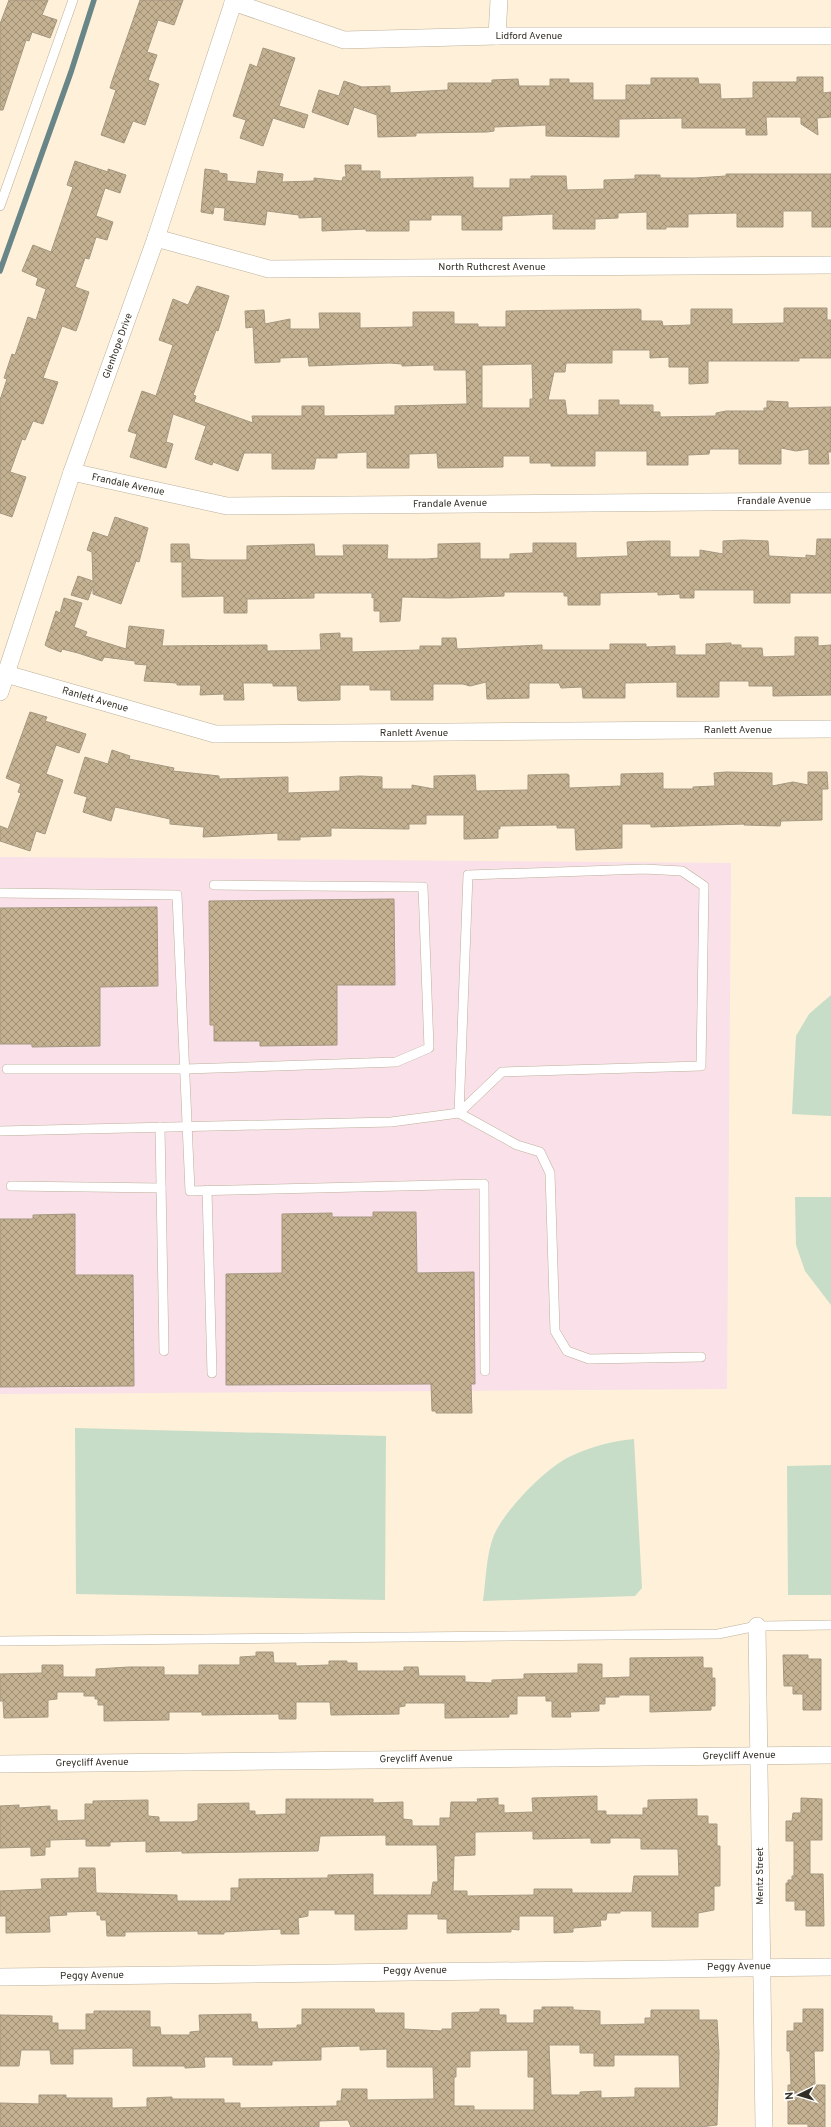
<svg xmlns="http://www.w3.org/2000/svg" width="831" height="2127" font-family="Overpass,sans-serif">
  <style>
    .commercial { fill: #f9e0e9 }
    .green { fill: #c7ddc7 }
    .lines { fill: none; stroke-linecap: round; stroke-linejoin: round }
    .stream { stroke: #688588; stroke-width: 5.5 }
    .building { fill: url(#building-cross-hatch); stroke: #a59882; fill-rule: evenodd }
    .service-casing { stroke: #bdb09a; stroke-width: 10 }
    .minor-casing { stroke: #bdb09a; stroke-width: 18 }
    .service { stroke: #fff; stroke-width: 9 }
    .minor { stroke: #fff; stroke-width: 17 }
    .labels { text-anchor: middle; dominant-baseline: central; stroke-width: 4; stroke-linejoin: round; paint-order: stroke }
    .street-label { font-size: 10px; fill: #332e25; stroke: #fff }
  </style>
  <defs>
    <pattern id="building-cross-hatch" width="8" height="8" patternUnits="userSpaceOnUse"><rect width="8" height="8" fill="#c4b191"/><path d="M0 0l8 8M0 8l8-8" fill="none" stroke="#a09076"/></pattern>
  </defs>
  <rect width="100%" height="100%" fill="#fef0d9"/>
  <!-- commercial -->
  <path class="commercial" d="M0,857L731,863L727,1389L0,1394Z"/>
  <!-- green -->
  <g class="green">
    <path d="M831,995V1116L792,1114L796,1036L809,1014Z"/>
    <path d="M795,1197H831V1305L805,1271L796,1245Z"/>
    <path d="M75,1428L386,1436L385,1600L76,1594Z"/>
    <path d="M634,1439L642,1588L635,1596L483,1601C486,1580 486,1555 494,1535C505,1510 545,1469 569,1457C590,1447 611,1441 634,1439Z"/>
    <path d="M831,1465V1595H788L787,1466Z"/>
  </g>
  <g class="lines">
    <!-- stream -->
    <path class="stream" d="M0,271L71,72L94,0"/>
  </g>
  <!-- building -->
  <g class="building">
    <path d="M9,0H48L42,15L57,20L50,38L32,32L29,41L26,40L3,110H0V24Z"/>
    <path d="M140,0H183L174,25L158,20L147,52L157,55L148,80L159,84L145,125L133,121L124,143L101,135L116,90L110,88L112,81Z"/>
    <path d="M263,48L295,58L279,106L308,115L304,128L273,118L263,146L240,138L246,120L233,116L250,64L257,67Z"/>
    <path d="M797,77H823V93L831,92V117L817,118L818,135L801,124V117H766L767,135H746V128H682V118L619,119V137L546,136V125L494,127V131L487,132L416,133V136L378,137L377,115L354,107L348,125L312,112L319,90L339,96L344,81L362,87L390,86V93L448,90V83H492V80L518,79L519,86H550V79H569V83H593V100H626V85H651V78H698L699,84H720L721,99L753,98V82H797Z"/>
    <path d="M75,161L108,172V169L126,175L120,193L105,188L96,216L113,222L107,240L96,237L89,259L85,258L75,287L89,292L81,317L76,331L62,326L43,378L58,382L43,424L33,421L25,440L22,439L10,472L26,477L12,517L0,513V400L7,379L4,378L12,354L15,355L28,317L36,320L46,289L36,285L38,278L22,271L33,245L51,252L73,187L67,185Z"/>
    <path d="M345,165H361V171H380V179L473,177V188H510V179H531V176H566L567,190L604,189V180L635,179V175H660V178H695L726,176V174H831V227H812V211H783V227H737V213L688,214V227H666V229H647V212L618,213V218L595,219V229H553V214L502,216V230H462V215H431V220H409V231H366V229L322,231V217L299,218V215L267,211L265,225L224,220L225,208L214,207L213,214L201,212L205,169L219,171V173L227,174V181L256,184L258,171L283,174L282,182L314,181V178L342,181L343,177H346Z"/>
    <path d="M197,286L229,296L218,331L216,330L193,395L196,396L194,402L253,423L252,416H302V406H324V416L395,415V406L467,404L466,370H434V365L402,366V364L390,363L309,366L308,357L280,358V362L255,363L253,327L246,328L245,311L264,310L265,324L290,319V329H320L319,313H360V328L413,327V312H454V324H478V327H506V311L639,309L641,310V321H662L663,326L691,325V309H732V324L784,323V308H827V320H831V358H799V361H708V383L689,384V367H669V357L650,358V350H612V363H566L565,372H554L548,400H565L567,415H599V400H619V405H653V412H660V417L716,416V413L726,411H764V408H767V401L788,402V408L831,407V452H828L829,464H809V449L796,451L781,448V464H739V449H710L709,454L688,455V465H647V451H595V466H551V463H530V456H503V467L438,468L437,453L409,454V468H367V452L337,453V458H316L314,469H272V453H244L238,471L213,462L212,465L195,459L206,426L173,414L166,442L173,444L166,468L130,457L137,434L128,431L142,391L156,396L173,345L159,340L173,299L188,305ZM532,364L533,399H530V408H482V365Z"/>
    <path d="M115,517L148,528L139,562L136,561L121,604L93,594V586L88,600L71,595L78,576L93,581L92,552L87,550L93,532L108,537Z"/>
    <path d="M817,539H831V593H790V603H754V590H694V598H680V594L658,595V592L600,593V605H568V596H564V592H504V596L449,598L402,597L400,621L380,622V611H374V597L372,598V593H314V598L247,599V613H224V596L182,597V562H171V544H189L190,559L207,560H247V546L314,544L315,556H344L343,545H388L387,559H427L438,558V544L480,543V559H510V554L533,553V543H576V558L628,556L627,542L650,541H670V557H700V550L723,554V541L742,540L768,541L769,556L806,558V555L816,556Z"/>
    <path d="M64,598L82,603L74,627L87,632L85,636L126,649L129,626L164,630L162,646L267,645V651L321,650L320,634L340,633V638H352V652L420,650V646H442V638H456L457,649L542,645V650H610V644H646V647L675,646V655H706V644L731,643V645H741V648H762L763,657L795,656V637H818V646L831,645V695L773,696V686H749V681H719V697H677V682L625,683V698H583L582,687L561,688L559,683H529V698L487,699L486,682L470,686L463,684H433V700H391V690H370V685H340V700L301,701L298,700L297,686H273V683H243L244,700H224V694L200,695L201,685H177V683L144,681L147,665L135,664V661L104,657L102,661L78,653L62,649L61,652L48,647L45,645L56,611L60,613Z"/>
    <path d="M30,712L47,717L45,721L86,734L79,753L56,745L46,774L63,780L45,834L36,831L30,851L0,841V826L8,829L21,793L18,792L21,784L6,778Z"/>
    <path d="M112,750L130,756L129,759L174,768L173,771L219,776V779L288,777V793L340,791V777L360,776L382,777V789H412V785L434,789V776L475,775L476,791L528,790V775L567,774L569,775V788L621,786V774L663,773V789H693V787L715,786L714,773L726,772L772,773V786L793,782L808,785V772H827L828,789H822V820L781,821L780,826L744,825V824L651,827V824H622V848L576,850L575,828H557V825L500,826V829H498V838L464,839V815H426V824H409V829L331,828V836L300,837V840H278V833L203,837L204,827L170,824V819L115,807L111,821L83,812L87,797L74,793L85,757L108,764Z"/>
    <path d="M394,899L395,985H337V1045L260,1046V1041H214V1025H210L209,901Z"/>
    <path d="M157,907L158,986L100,987V1046L32,1047V1044H0V908Z"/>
    <path d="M373,1212H416L417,1273L474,1272L475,1384H471L472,1413H436V1411H432L431,1384L226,1385V1274L282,1273V1214L332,1213V1217H373Z"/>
    <path d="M75,1214V1275H133L134,1386L0,1387V1219H33V1215Z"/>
    <path d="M256,1652H273L274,1663H296V1666L329,1665V1661H347V1663H357V1671H404V1667H418L419,1676H465V1682L492,1683V1680L524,1679V1674L578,1673V1664H602V1678L630,1677V1658L703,1657V1668H712V1678H715V1706H711V1710L650,1712V1695H619V1697H605V1704H599V1711L570,1712L571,1717H552V1701H546V1696H517V1714H509V1717L445,1718V1703H405V1706L399,1707V1714L331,1715L330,1702H296V1719H279V1714L202,1715V1712H169V1720L104,1721V1705H98V1699H95V1696H84V1692H57V1699L48,1700V1717L4,1718L3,1701H0V1674L42,1673V1665H63V1677H96V1669L129,1667H164V1675H199V1665H240V1657L256,1656Z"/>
    <path d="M783,1655H808V1659H821V1710H803V1694H793V1686H784Z"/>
    <path d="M597,1796V1811H606V1815H643V1808H648V1800L697,1799V1816H708V1824H717V1846H720V1886H714V1910L698,1913V1927H652V1911H620V1913H607L606,1920H600L601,1926L573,1928V1932L554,1933V1916H519V1930L511,1929V1932L447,1933V1919H438V1914H407V1929L355,1930V1914H335V1910H308V1916L298,1918L299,1934H281V1929L224,1932V1934H198V1931L125,1932V1936H107L106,1920H101L100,1915H97V1911L66,1912L67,1915L49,1916L50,1932L6,1933V1916H0V1891L42,1889L41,1879L79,1878V1868H95L96,1893L177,1895V1901H231V1888H239V1879L328,1878V1875L373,1874V1895H431L433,1882H438L437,1845H386V1835L320,1836L318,1851L182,1853V1851L146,1852V1841L110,1842V1846H86V1839L50,1840V1847H45V1855L31,1856V1847L0,1848V1806L19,1805V1808L50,1806V1810H57V1821L85,1820V1804H93V1801L148,1800V1816L159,1817V1822H192L198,1820V1804L249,1803V1811H255V1815L286,1814V1799H373V1803L403,1802V1819L412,1820V1826H440V1818H450L451,1802H478L477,1799L498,1798V1805H504V1813L533,1812L532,1798ZM533,1831V1839L591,1838V1843H610V1838H639L641,1839V1849H678L679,1876H634L632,1893H572V1889H534V1895L467,1896V1891H453L454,1856L475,1855V1832Z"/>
    <path d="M801,1798L822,1799V1840H810V1874H823L824,1926H806V1910H795V1901H786V1883H788V1880H792V1876H794V1841H786V1821H792L793,1813H801Z"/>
    <path d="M542,2007H573V2010L600,2011V2025L645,2024V2018H651V2010H699V2020H717L719,2053L717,2125L700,2127H351L348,2120L319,2121V2127H0V2103L39,2104V2095H66V2098H112V2108L147,2107V2098L172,2097V2099H224V2103H240V2108L337,2106V2101H341L342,2089H367V2100L434,2099L433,2067H387V2049L360,2050V2046L321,2047V2060L272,2061V2065H233V2057H204L205,2067L185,2068V2066H133V2048L73,2049V2064H51L50,2050H21L19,2066H0V2015L52,2016V2023H58V2030H86V2014H94V2011H150V2027H160L161,2035H190V2032L200,2031L199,2015L251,2014V2022H257L258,2029L297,2028V2025H302V2009H374L375,2013H404V2029L442,2031V2029H452V2013L480,2012V2009H499V2015H506V2023H534V2010H542ZM549,2045H580V2053H594V2066H614V2055H679L680,2088H635V2097L601,2098V2091L580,2092V2095H551ZM528,2050V2077H534V2110H474V2106H454V2077H456V2067H470V2051Z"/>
    <path d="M803,2009H823V2051H814L815,2085H825V2127H808V2124H788V2085H791L790,2051H787V2031H794V2023H803Z"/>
  </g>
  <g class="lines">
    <!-- service casing -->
    <g class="service-casing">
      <g id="service">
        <path d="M0,206L73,0"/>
        <path d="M0,893L177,895L190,1191L484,1184L485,1371"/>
        <path d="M7,1069H185L396,1062L429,1048L423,887L214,885"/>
        <path d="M459,1113L517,1145L540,1152L550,1173L555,1331L567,1351L589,1359L701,1357"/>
        <path d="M160,1127L164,1351"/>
        <path d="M0,1131L391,1122L459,1113L502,1072L701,1066L704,886L682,871L644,869L468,875L459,1113"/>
        <path d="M11,1186L161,1188"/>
        <path d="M207,1190L212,1373"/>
        <path d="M0,1641L718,1634L757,1626L831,1625"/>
      </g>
    </g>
    <!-- minor casing -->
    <g class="minor-casing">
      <g id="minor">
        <path d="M233,2L344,40L497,36H831"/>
        <path d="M497,36L499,0"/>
        <path d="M156,238L269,269L831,265"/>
        <path d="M72,472L227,506L831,501"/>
        <path d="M6,674L215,734L831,729"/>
        <path d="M0,692L72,472L156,238L234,0"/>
        <path d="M757,1626L764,2127"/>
        <path d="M0,1764L831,1755"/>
        <path d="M0,1977L831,1967"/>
      </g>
    </g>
    <!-- service -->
    <use href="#service" class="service"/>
    <!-- minor -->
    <use href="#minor" class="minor"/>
  </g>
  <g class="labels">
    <!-- street labels -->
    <g class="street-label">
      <text x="529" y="36">Lidford Avenue</text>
      <text x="492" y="267">North Ruthcrest Avenue</text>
      <text transform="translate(118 346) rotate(-70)">Glenhope Drive</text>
      <text transform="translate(128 485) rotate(12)">Frandale Avenue</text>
      <text transform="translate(774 501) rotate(-1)">Frandale Avenue</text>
      <text transform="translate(450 504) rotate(-1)">Frandale Avenue</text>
      <text transform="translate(95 700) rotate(16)">Ranlett Avenue</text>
      <text x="738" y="730">Ranlett Avenue</text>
      <text x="414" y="733">Ranlett Avenue</text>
      <text transform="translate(739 1756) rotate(-1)">Greycliff Avenue</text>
      <text transform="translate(416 1759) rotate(-1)">Greycliff Avenue</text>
      <text transform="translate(92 1763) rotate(-1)">Greycliff Avenue</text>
      <text transform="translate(760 1876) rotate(-90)">Mentz Street</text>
      <text transform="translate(739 1967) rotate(-1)">Peggy Avenue</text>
      <text transform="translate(415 1971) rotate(-1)">Peggy Avenue</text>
      <text transform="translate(92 1976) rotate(-1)">Peggy Avenue</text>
    </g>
  </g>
  <!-- north arrow -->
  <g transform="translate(799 2095) rotate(265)" stroke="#ffffff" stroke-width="3" paint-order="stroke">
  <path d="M0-3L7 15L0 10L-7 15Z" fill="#332e25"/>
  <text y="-6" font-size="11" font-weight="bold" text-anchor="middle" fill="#332e25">N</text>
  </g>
</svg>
